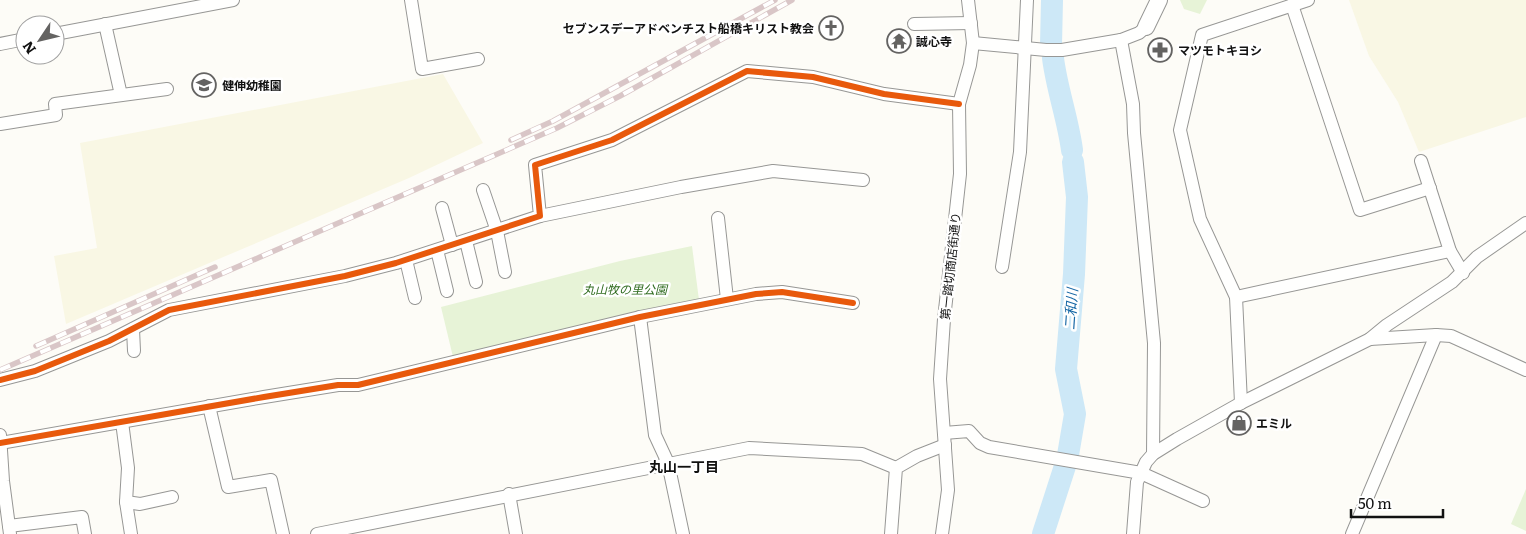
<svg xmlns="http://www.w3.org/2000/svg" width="1526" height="534" font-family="Literata,'Noto Sans JP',serif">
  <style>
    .farmland { fill: #f9f7e4 }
    .green { fill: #e7f3d7 }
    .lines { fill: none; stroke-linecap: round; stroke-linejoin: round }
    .river { stroke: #cde8f7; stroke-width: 22 }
    .minor-casing { stroke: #979795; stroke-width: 14 }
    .tertiary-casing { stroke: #979795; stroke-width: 18 }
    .minor { stroke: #fffffe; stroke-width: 12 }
    .tertiary { stroke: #fffffe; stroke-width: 16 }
    .rail-casing { stroke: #d9c6c7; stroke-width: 5.5 }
    .rail { stroke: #fff; stroke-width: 4; stroke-dasharray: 11; stroke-linecap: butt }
    .cycleway-casing { stroke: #fff; stroke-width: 9 }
    .cycleway { stroke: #e8590c; stroke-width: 6 }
    .labels { text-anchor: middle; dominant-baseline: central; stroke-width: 5; stroke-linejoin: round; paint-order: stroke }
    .poi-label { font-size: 12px; font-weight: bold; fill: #111; stroke: #fff; text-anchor: start }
    .street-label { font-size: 12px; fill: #111; stroke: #fff }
    .park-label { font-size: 12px; font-style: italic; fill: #2f6b1f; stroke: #fff }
    .water-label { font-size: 14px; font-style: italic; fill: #1768a6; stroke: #fff }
    .neighbourhood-label { font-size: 14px; font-weight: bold; fill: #111; stroke: #fff }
  </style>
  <rect width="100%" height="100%" fill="#fdfcf7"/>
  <!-- farmland -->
  <g class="farmland">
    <path d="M1349,0H1526V117L1419,152L1398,102L1369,56Z"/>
    <path d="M443,74L483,143L409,178L66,324L54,256L97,248L80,143Z"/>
  </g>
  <!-- green -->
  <g class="green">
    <path d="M1180,0H1207L1200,14L1184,9Z"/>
    <path d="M692,246L699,300L453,357L441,307L620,261Z"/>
    <path d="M1526,489V531L1511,524Z"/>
  </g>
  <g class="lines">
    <!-- river -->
    <g class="river">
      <path d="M1051,45L1052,0"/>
      <path d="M1053,58C1057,90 1068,119 1072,150"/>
      <path d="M1068,455L1075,414L1066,369L1074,274L1077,197L1073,162"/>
      <path d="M1043,534L1066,463"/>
    </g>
    <!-- minor casing -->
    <g class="minor-casing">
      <g id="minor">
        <path d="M411,0L422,69L478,59"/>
        <path d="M1292,5L1360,210L1430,188"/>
        <path d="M105,24L121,95"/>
        <path d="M914,24L971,23"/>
        <path d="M55,34L233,0"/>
        <path d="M1121,40L1133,104L1134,133L1154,343L1153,454"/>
        <path d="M973,43L1046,50H1062L1121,40L1139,33L1146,27"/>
        <path d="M0,44L25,39"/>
        <path d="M0,124L56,115L55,104L167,89"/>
        <path d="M1421,161L1450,251L1463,273"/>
        <path d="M483,190L497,231L505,272"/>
        <path d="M442,208L452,245"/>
        <path d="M540,216L681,187L773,171L863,180"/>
        <path d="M718,218L727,299"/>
        <path d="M466,241L476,282"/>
        <path d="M437,250L447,291"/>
        <path d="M406,260L415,298"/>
        <path d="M1002,267L1020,152L1027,0"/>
        <path d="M1236,297L1450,251"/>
        <path d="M640,317L655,435L668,463L683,534"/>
        <path d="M133,329L134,351"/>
        <path d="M1370,339L1387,325L1452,282L1477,257L1526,223"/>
        <path d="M0,380L35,371L109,341L169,310L345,276L396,263L540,216L535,165L612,140L747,71L813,77L884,94L959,104"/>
        <path d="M1241,403L1236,297L1200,219L1180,130L1202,35L1308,0"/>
        <path d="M209,406L228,487L271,480L283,534"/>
        <path d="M122,422L128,468L126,502L131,534"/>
        <path d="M944,433L969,431L980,443L989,447L1141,473L1146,462L1153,454L1177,439L1241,403L1370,339L1436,335L1451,336L1526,370"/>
        <path d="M0,435L3,481L10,534"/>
        <path d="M0,443L264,397L338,385H358L640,317L756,294L782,292L853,303"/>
        <path d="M509,494L516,534"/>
        <path d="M126,502L140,504L172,497"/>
        <path d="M9,526L82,517L85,534"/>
        <path d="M317,534L749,448L862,454L896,468"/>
        <path d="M891,534L896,468L917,456L945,445"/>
        <path d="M942,534L948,490L940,379L944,319L960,174L959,104L970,65L973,43L968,0"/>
        <path d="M1133,534L1137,482L1141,473L1203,501"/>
        <path d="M1352,534L1436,335"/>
      </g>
    </g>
    <!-- tertiary casing -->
    <g class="tertiary-casing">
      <path id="tertiary" d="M1146,27L1159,0"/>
    </g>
    <!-- minor -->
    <use href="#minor" class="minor"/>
    <!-- tertiary -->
    <use href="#tertiary" class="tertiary"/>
    <!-- rail casing -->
    <g class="rail-casing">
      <g id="rail">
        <path d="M511,140L553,121L775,0"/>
        <path d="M36,346L215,267"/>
        <path d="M0,370L557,128L620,96L792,0"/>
      </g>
    </g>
    <!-- rail -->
    <use href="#rail" class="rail"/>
    <!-- cycleway casing -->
    <g class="cycleway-casing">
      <g id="cycleway">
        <path d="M0,380L35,371L109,341L169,310L345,276L396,263L540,216L535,165L612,140L747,71L813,77L884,94L959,104"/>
        <path d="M0,443L264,397L338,385H358L640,317L756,294L782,292L853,303"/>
      </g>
    </g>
    <!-- cycleway -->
    <use href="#cycleway" class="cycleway"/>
  </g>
  <!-- icons -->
  <defs>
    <g id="church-ring" transform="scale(1.25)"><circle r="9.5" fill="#fff" stroke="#646362" stroke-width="1.5"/><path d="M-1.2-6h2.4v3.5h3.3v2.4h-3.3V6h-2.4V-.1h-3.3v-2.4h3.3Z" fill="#646362"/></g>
    <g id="temple-ring" transform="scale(1.25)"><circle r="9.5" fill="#fff" stroke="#646362" stroke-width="1.5"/><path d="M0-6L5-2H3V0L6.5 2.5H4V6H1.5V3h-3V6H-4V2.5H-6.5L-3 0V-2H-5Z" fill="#646362"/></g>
    <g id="pharmacy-ring" transform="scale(1.25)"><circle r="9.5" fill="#fff" stroke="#646362" stroke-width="1.5"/><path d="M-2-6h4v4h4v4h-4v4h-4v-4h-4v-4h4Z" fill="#646362"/></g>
    <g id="school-ring" transform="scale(1.25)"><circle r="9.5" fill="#fff" stroke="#646362" stroke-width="1.5"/><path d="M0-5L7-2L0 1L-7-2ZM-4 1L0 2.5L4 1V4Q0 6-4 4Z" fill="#646362"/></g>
    <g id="shop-ring" transform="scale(1.25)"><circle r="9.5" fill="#fff" stroke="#646362" stroke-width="1.5"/><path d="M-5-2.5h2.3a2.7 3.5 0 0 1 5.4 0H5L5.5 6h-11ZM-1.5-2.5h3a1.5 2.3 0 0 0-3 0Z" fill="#646362"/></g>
  </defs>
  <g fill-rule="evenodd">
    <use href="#church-ring" x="831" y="28"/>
    <use href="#temple-ring" x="899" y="41"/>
    <use href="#pharmacy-ring" x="1160" y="50"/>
    <use href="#school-ring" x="204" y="85"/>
    <use href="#shop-ring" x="1239" y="423"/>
  </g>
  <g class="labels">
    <!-- poi labels -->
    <g class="poi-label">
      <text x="814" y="28" text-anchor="end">セブンスデーアドベンチスト船橋キリスト教会</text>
      <text x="916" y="41">誠心寺</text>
      <text x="1178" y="50">マツモトキヨシ</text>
      <text x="222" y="85">健伸幼稚園</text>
      <text x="1256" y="423">エミル</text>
    </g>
    <!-- street labels -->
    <g class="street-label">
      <text transform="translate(950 266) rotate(-84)">第一踏切商店街通り</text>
    </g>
    <!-- park labels -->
    <g class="park-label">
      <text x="625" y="289">丸山牧の里公園</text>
    </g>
    <!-- water labels -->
    <g class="water-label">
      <text transform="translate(1070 309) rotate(-86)">二和川</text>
    </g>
    <!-- neighbourhood labels -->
    <g class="neighbourhood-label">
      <text x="684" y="466">丸山一丁目</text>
    </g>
  </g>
  <!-- north arrow -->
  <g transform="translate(40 40) rotate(235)"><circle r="24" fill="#ffffff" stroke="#a0a0a0"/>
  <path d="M0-4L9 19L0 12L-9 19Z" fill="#646362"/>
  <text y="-8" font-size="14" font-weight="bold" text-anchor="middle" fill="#111111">N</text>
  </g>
  <!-- scale -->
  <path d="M1351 509v8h92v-8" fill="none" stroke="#111111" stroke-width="2.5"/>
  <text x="1358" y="509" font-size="15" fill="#111111" stroke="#ffffff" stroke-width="4" paint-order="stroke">50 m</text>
</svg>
